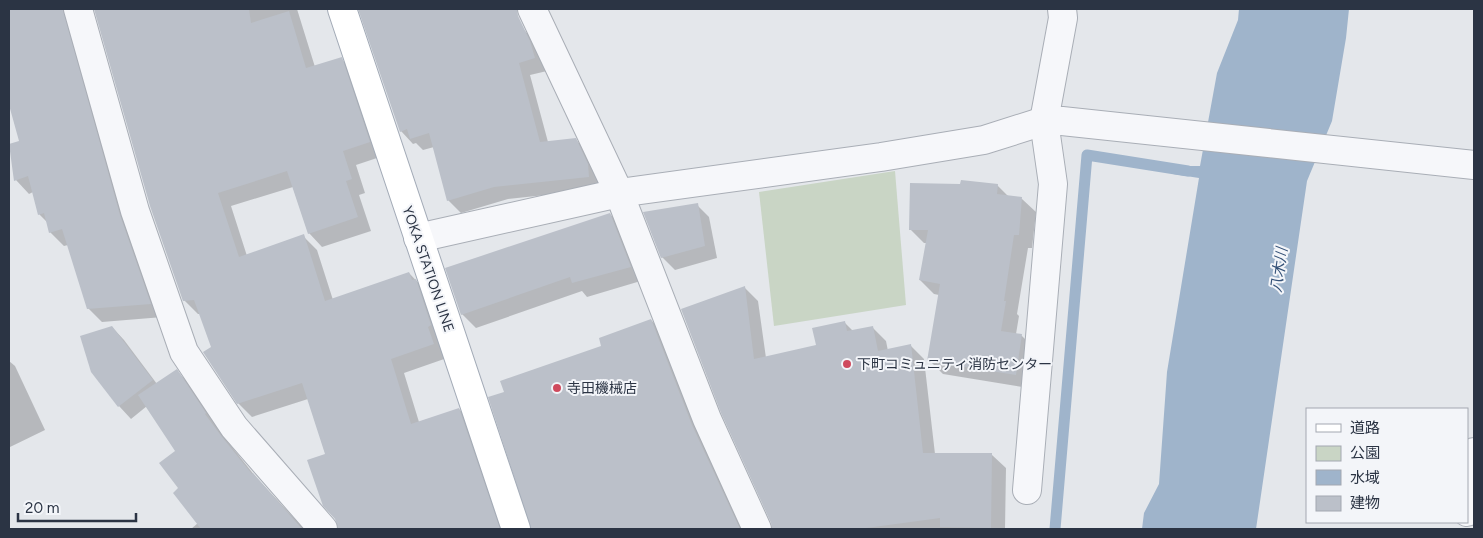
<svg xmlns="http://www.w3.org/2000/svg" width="1483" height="538" font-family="Figtree,'Noto Sans JP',sans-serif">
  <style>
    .green { fill: #c9d5c5 }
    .water { fill: #9fb4cb }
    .shadow { fill: #0003 }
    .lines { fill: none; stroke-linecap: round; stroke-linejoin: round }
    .stream { stroke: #9fb4cb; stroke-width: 11 }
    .building { fill: #bbc0c9 }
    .minor-casing { stroke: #a9aeb6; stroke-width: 30 }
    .major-casing { stroke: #a3abb7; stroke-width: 30 }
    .minor { stroke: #f6f7fa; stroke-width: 28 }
    .major { stroke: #fff; stroke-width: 28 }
    .poi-dot { fill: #cf4a5d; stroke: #f3f5f9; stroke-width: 2 }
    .labels { text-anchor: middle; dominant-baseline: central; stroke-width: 4; stroke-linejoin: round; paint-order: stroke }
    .street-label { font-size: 14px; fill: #2b3444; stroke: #f3f5f9 }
    .poi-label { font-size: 14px; fill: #2b3444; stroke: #f3f5f9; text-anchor: start }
    .water-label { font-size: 15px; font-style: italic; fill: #355278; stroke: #f3f5f9 }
  </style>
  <rect width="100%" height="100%" fill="#e4e7eb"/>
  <!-- green -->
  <path class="green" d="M895,171L906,305L774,326L759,192Z"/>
  <!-- water -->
  <path class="water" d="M1239,9H1349L1346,38L1332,121L1307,181L1256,529H1142L1144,513L1159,484L1167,372L1199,178L1173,174V166H1200L1217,73L1238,20Z"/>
  <!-- shadow -->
  <g class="shadow">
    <path d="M9,9H85L163,317L102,322L88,308L68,245L64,246L50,232L48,223L39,214L33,192L29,194L16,180L20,142L9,101Z"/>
    <path d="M95,9H298H297L315,67L341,59L355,72L383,156L356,165L365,193L359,195L371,231L322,247L309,233L293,187L231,206L247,256L303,236L317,250L333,300L409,273L429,294L447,358L404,373L419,422L459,409L472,423L508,529H339L326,455L308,399L252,417L238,403L212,347L200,314H198L184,300L151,206Z"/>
    <path d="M360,9H476L486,40L523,29L536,42L547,71L530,75L548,142L575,139L588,152L600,177L601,189L508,199L461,213L448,200L434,147L423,150L416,143L413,144L401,131Z"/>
    <path d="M997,185L1009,197L1022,199L1036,212L1032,248H1028L1017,314L1019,316L1016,334L1021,335L1035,349L1029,388L943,374L929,360L939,295L934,294L920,280L927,243H924L910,229Z"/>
    <path d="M697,205L709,217L717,258L675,270L662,257Z"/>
    <path d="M610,214L623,228L644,280L587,297L582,291L476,328L462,314Z"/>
    <path d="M744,287L758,301L766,358L817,346L845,323L853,331L872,327L886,341L888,351L911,346L924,359L935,454L992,455L1006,468L1005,529H773Z"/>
    <path d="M651,320L665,334L747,529H532L505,393L603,347Z"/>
    <path d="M112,327L124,340L157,384L177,371L190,385L219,427L217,428L255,476L304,529H191L198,523L180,488L176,451L147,406L131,419L119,406L91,369Z"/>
    <path d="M9,361L15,366L45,430L10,447Z"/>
  </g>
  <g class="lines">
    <!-- stream -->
    <path class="stream" d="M1055,529L1087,155L1188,171"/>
  </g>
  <!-- building -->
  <g class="building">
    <path d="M9,9H63L120,215L151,304L87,309L62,229L49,233L44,213L38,215L28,176L14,181L9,144L19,141L9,105Z"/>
    <path d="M94,9H249L251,23L289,11L306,68L342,57L370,142L343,151L352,179L346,181L358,217L308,234L287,171L218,193L239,257L304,234L325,301L409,272L412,280L416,279L431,325L428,327L434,344L391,359L411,424L459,408L500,529H338L335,519L323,506L307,460L325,454L302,383L237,404L203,352L211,347L194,300L183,301L150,206Z"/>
    <path d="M358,9H517L518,16L530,41L535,58L519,63L540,142L576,138L588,164L589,177L494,187L447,201L429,133L410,139L407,129L400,132Z"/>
    <path d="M961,180L998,184L997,194L1022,197L1019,235H1014L1004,301H1006L1001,331L1022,334L1016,375L927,361L940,284L919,280L928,230H909L910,183L960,184Z"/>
    <path d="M698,203L705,246L661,258L643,212Z"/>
    <path d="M610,213L631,267L572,283L570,277L461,315L445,268Z"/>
    <path d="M745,286L754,359L816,345L812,328L845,321L847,331L873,326L878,351L911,344L923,453H992L991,528L940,527V518L859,529H772L771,523L721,413L681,309Z"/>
    <path d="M651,319L692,425L740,529H531L488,397L504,392L500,381L601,346L599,338Z"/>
    <path d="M112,326L153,380L118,407L91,372L80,336Z"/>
    <path d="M177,369L206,413L205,414L222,437L252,474L253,473L302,529H201L173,493L178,488L159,463L175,451L138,395Z"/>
  </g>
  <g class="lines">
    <!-- minor casing -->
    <g class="minor-casing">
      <g id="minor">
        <path d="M78,9L135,211L184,352L234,427L323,529"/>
        <path d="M532,9L619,193L707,419L757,529"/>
        <path d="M418,238L619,193L881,157L984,140L1044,121H1062L1474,165"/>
        <path d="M1027,490L1053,184L1044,121L1063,18L1062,9"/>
        <path d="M1467,512L1474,452"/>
      </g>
    </g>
    <!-- major casing -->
    <g class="major-casing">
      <path id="major" d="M342,9L516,529"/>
    </g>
    <!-- minor -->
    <use href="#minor" class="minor"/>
    <!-- major -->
    <use href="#major" class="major"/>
  </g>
  <!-- markers -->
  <g class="poi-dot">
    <circle cx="847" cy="364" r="5"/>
    <circle cx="557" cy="388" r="5"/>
  </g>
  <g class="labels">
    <!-- street labels -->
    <g class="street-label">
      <text transform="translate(428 269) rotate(71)">YOKA STATION LINE</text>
    </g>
    <!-- poi labels -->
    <g class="poi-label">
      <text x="857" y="364">下町コミュニティ消防センター</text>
      <text x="567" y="388">寺田機械店</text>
    </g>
    <!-- water labels -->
    <g class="water-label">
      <text transform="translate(1279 270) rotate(-82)">八木川</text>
    </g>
  </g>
  <!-- border -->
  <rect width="1483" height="538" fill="none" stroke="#2b3444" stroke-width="20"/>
  <!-- legend -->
  <rect x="1306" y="408" width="162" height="115" fill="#f3f5f9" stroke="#a3a8b1"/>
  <rect x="1316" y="424" width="25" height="8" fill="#ffffff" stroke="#a3a8b1"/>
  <text x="1350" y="433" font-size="15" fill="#2b3444">道路</text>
  <rect x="1316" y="446" width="25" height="15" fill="#c9d5c5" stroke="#a3a8b1"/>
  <text x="1350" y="458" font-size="15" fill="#2b3444">公園</text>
  <rect x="1316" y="470" width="25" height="15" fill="#9fb4cb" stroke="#a3a8b1"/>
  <text x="1350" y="483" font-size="15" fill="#2b3444">水域</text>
  <rect x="1316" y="496" width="25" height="15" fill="#bbc0c9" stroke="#a3a8b1"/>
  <text x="1350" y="508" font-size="15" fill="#2b3444">建物</text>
  <!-- scale -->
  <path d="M18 513v8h118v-8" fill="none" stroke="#2b3444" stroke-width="2.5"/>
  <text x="25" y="513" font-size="15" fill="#2b3444" stroke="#f3f5f9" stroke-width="4" paint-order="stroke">20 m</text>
</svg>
